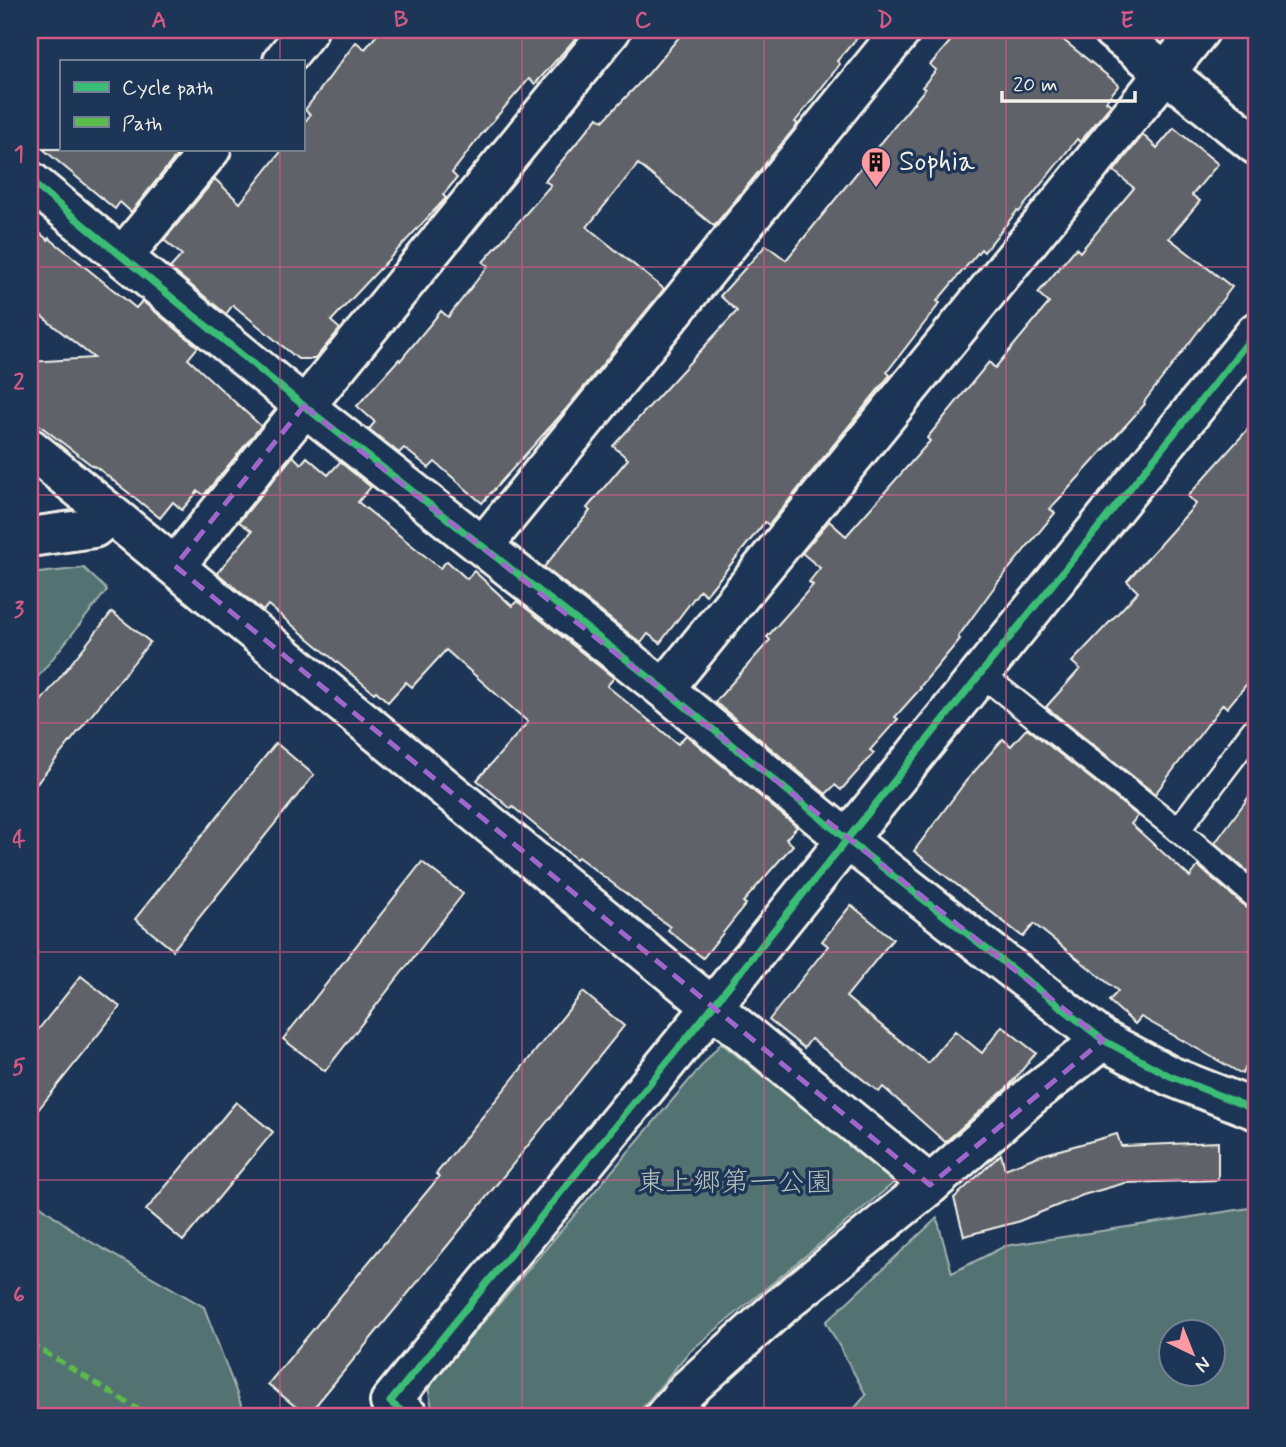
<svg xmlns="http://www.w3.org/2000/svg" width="1286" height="1447" font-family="Mynerve,'Klee One',sans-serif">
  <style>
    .green { fill: #527373; stroke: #a3b2ae; stroke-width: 2; fill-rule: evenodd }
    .building { fill: #5e6469; stroke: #f4f1e8; stroke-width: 2 }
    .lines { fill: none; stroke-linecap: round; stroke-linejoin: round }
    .service-casing { stroke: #f4f1e8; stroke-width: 28 }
    .minor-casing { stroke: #f4f1e8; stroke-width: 44 }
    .service { stroke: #1d3557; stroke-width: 23 }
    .minor { stroke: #1d3557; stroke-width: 38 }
    .quiet { stroke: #5cbc4b; stroke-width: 5; stroke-dasharray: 10 5; stroke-linecap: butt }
    .cycleway-casing { stroke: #1d3557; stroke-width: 11 }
    .cycleway { stroke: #3abd76; stroke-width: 7 }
    .marked { fill: none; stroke: #9f67cb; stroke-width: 5; stroke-dasharray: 14 9; stroke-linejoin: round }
    .grid { fill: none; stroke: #d15985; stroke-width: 2; stroke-opacity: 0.55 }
    .labels { text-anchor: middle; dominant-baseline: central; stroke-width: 7; stroke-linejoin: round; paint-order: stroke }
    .poi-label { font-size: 28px; fill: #f4f1e8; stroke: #1d3557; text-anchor: start }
    .park-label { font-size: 28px; fill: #b3bfb9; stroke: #1d3557 }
    .neatline { fill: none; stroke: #d15985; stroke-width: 2.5 }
    .grid-label { font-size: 23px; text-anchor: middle; font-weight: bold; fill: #d15985 }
  </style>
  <rect width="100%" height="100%" fill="#1d3557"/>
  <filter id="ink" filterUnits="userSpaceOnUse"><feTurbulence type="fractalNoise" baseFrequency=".0143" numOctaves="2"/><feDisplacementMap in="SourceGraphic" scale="14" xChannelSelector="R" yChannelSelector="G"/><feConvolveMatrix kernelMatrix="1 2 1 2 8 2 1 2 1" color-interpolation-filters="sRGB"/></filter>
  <g filter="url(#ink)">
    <!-- green -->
    <g class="green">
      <path d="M84,568L107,590L30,687V574Z"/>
      <path d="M721,1043L896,1181L688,1353L635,1417H444L432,1408L428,1387Z"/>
      <path d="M30,1198L81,1236L204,1307L242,1407L250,1417H30Z"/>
      <path d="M1256,1207V1417H847L866,1395L826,1322L937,1218L952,1273L1005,1246ZM1170,1332H1212V1374H1170Z"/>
    </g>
    <!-- building -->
    <g class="building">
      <path d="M381,30H583L535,84L529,79L481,135L452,173L457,178L443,195L446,198L331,321L340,329L315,359H298L233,305L226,314L170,268L182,255L164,240L215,179L240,203L283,149H303V124L310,115L305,110L356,42L365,49Z"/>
      <path d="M685,30H864L837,61L840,64L795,122L798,124L714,226L638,164L587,227L664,289L567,408L482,503L435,462L429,468L404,448L399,453L369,429L375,422L357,406L399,359L400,361L441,311L448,317L488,266L483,262L551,185L545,181L598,117L603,121L649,73Z"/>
      <path d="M960,30H1051L1119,85L1106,101L1111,105L1080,142L1077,139L1019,212L1017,211L984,252L981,249L937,301L940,303L887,372L890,375L769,525L765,522L706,595L700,590L660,643L648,634L641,643L544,567L590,511L587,508L628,459L613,446L737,311L720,296L766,245L786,260L925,89L922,87L936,70L930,65Z"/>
      <path d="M1174,128L1218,164L1192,195L1200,201L1169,238L1232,287L1144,402L1145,404L1050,509L1055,513L998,582L958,637L960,639L920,687L921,688L895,717L898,719L870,750L874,753L841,790L835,785L826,794L715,702L770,640L767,637L813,585L809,582L820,568L802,553L829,521L846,536L930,441L927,438L989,362L995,368L1049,303L1038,293L1076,248L1080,252L1134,188L1114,171L1143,135L1157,148Z"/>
      <path d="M43,149H182L131,212L120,202L115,209Z"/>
      <path d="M30,225L48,240L49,238L136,308L142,301L198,347L188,359L261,426L204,495L198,491L182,510L173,502L160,518L95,466L94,467L30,418V362L94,358L30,307Z"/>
      <path d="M1256,420V673L1227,708L1223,704L1155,794L1046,707L1080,669L1072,662L1138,592L1127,581L1196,504L1188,496Z"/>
      <path d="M293,456L301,464L307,457L328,475L340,462L371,487L358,502L440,568L447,561L467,579L474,571L512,606L517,601L614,678L607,686L678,744L686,735L797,827L786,839L793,845L743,902L746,904L703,958L668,930L670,927L578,857L576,859L513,807L511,809L477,780L528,722L446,650L412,687L406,682L388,702L376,691L374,693L268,605L263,611L217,573L252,531L239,522Z"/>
      <path d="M112,612L150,642L30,792V715Z"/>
      <path d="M1027,728L1138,816L1131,824L1190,877L1198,866L1247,908L1256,911V1049L1242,1074L1141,1017L1135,1024L1109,1001L1118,991L1034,924L1023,937L914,851L966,781L1003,739L1011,746Z"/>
      <path d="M276,743L314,775L173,950L135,919Z"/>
      <path d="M1256,787V879L1215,843Z"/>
      <path d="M422,862L463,894L325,1071L283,1039Z"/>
      <path d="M851,905L893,939L846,997L928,1063L955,1031L982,1053L1002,1026L1036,1053L1008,1087L945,1142L883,1087L879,1092L811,1039L804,1048L769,1020L828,946L822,941Z"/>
      <path d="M81,976L120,1007L30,1120V1040Z"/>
      <path d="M583,992L624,1026L448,1245L307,1416L268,1384L439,1177L436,1174Z"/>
      <path d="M236,1102L273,1132L183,1241L146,1210Z"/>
      <path d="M1117,1134L1121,1146L1218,1142V1180L1125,1183L1083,1195L1017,1222L964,1236L954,1198L1001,1154L1005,1169L1038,1156Z"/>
    </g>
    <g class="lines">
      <!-- service casing -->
      <g class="service-casing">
        <g id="service">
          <path d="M980,673L1178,830L1256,897"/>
          <path d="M1178,830L1253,731"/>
        </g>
      </g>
      <!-- minor casing -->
      <g class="minor-casing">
        <g id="minor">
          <path d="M1112,30L1256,145"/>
          <path d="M283,61L308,30"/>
          <path d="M30,181L304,406L664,689L846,839L1103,1040L1170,1076L1256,1110"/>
          <path d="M123,256L211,149"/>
          <path d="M30,448L930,1185"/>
          <path d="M30,537L94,528L110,514"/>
          <path d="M483,546L902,30"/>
          <path d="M175,566L611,30"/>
          <path d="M664,689L1200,30"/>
          <path d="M409,1417L390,1402L712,1007L1256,332"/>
          <path d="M664,1417L688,1389L782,1305L930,1185L1032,1095L1103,1040"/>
        </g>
      </g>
      <!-- service -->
      <use href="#service" class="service"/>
      <!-- minor -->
      <use href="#minor" class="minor"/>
      <!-- quiet -->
      <path class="quiet" d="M30,1343L144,1413L145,1417"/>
      <!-- cycleway casing -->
      <g class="cycleway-casing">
        <g id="cycleway">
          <path d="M30,181L304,406L664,689L846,839L1103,1040L1170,1076L1256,1110"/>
          <path d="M409,1417L390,1402L712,1007L1256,332"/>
        </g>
      </g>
      <!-- cycleway -->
      <use href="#cycleway" class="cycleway"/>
    </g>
  </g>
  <!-- marked area -->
  <path class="marked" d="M304,406L1103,1040L930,1185L175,566Z"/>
  <!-- grid -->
  <path class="grid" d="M280,30V61M522,30V1417M764,30V1417M1006,30V1417M280,149V1417M30,267H1256M30,495H1256M30,723H1256M30,952H1256M30,1180H1256"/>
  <!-- icons -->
  <defs>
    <g id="building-pin" transform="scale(1.575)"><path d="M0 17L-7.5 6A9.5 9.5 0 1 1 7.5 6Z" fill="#ff9aa2" stroke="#1d3557"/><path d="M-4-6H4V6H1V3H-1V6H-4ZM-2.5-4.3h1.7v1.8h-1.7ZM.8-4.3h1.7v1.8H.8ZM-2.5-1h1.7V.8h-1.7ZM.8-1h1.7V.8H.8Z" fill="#111"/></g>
  </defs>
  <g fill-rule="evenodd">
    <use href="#building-pin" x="876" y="162"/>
  </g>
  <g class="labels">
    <!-- poi labels -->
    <g class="poi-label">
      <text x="899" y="162">Sophia</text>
    </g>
    <!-- park labels -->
    <g class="park-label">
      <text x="735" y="1183">東上郷第一公園</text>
    </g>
  </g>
  <!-- margin -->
  <rect width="1286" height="1447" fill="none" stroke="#1d3557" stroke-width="77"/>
  <!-- legend -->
  <rect x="60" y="60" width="245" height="91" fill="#1d3557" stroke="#738091" stroke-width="2"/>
  <rect x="74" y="82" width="35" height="10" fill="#3abd76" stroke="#738091" stroke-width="2"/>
  <text x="122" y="94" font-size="21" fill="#f4f1e8">Cycle path</text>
  <rect x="74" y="117" width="35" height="10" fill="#5cbc4b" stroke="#738091" stroke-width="2"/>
  <text x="122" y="130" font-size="21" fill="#f4f1e8">Path</text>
  <!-- north arrow -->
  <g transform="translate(1192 1353) rotate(137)"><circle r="33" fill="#1d3557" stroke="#738091" stroke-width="2"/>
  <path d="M0-5L12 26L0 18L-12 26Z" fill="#ff9aa2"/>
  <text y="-10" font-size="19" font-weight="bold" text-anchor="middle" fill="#f4f1e8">N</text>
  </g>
  <!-- scale -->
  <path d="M1002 91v10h133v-10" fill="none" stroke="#f4f1e8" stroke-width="3.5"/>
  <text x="1013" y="91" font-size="21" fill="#f4f1e8" stroke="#1d3557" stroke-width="5" paint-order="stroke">20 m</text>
  <rect x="38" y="38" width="1210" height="1370" class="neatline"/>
  <g class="grid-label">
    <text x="159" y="27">A</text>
    <text x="401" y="27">B</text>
    <text x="643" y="27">C</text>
    <text x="885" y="27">D</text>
    <text x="1127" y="27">E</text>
    <text x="19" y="161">1</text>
    <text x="19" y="389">2</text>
    <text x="19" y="617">3</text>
    <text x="19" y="846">4</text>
    <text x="19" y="1074">5</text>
    <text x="19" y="1302">6</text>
  </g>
</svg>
